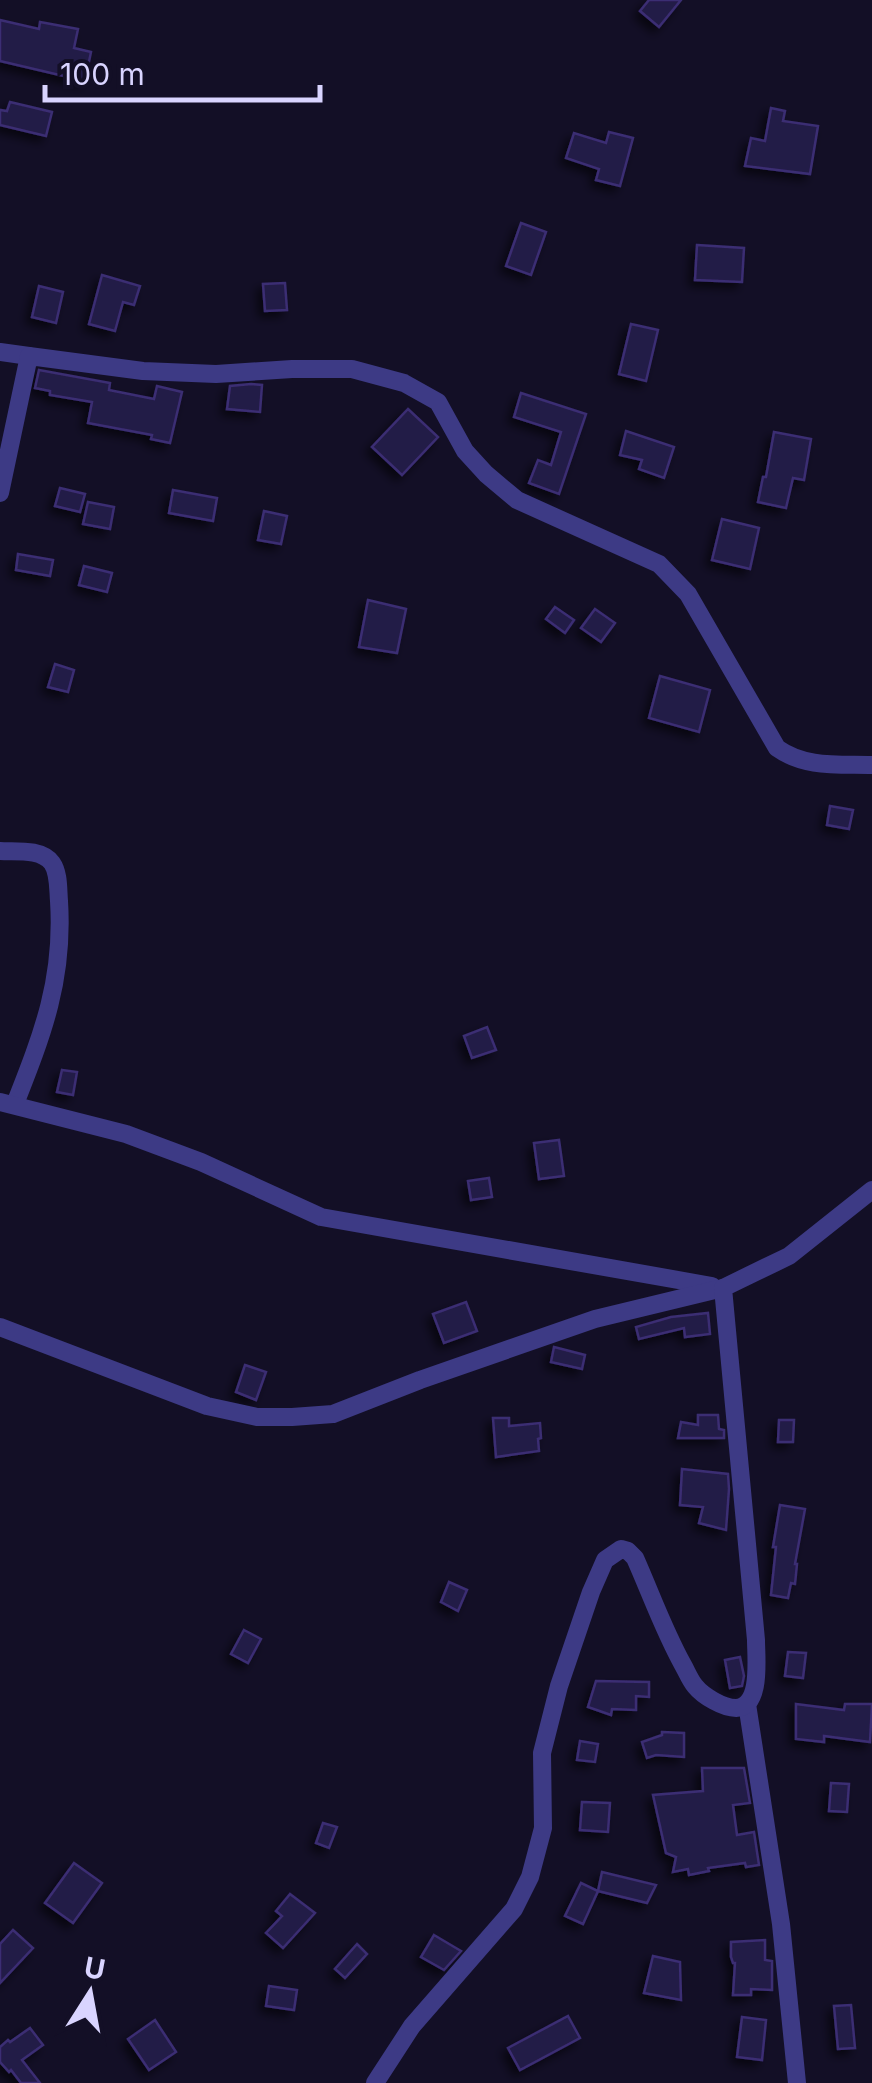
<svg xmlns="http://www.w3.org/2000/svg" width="872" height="2083" font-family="Inter,sans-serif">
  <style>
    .building { fill: #241b47; stroke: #3b2d73; stroke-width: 2.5; filter: url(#shadow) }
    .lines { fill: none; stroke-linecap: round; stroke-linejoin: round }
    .minor { stroke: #3d3a85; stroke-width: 18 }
  </style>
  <defs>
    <filter id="shadow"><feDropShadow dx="-5.5" dy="5.5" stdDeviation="5" flood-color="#0009"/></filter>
  </defs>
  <rect width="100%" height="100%" fill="#130f26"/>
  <!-- building -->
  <g class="building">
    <path d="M649,0H681L659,27L640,11Z"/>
    <path d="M0,20L39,29L40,22L78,29L74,48L91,52L85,81L0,61Z"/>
    <path d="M10,102L52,112L46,136L0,125V110L7,111Z"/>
    <path d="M771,108L785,111L783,121L818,126L810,174L745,166L751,138L765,141Z"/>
    <path d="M609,132L633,138L620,186L596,180L599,169L566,158L574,133L606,143Z"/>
    <path d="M521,223L546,232L531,275L506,266Z"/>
    <path d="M697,245L744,248L742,282L695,280Z"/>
    <path d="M102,275L140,286L134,305L123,302L115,331L89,324Z"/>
    <path d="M285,283L287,310L265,311L263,284Z"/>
    <path d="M39,286L63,292L56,323L32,317Z"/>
    <path d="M631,324L658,330L646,381L619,374Z"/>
    <path d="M39,370L110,383L109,390L154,399L157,386L182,392L170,443L151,439L152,435L88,423L92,402L50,395V391L35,388Z"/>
    <path d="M251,384L262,385L260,412L227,409L230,386Z"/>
    <path d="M521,393L586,414L559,494L529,483L538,460L551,465L561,432L514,417Z"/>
    <path d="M408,409L438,437L402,475L372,447Z"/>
    <path d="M626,431L674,447L664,478L639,469L642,460L620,455Z"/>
    <path d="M774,432L811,439L804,480L793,478L786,508L758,502L763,477H766Z"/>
    <path d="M60,488L85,494L80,512L55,506Z"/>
    <path d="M173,490L217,498L213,521L169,513Z"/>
    <path d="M88,502L114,507L110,529L83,524Z"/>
    <path d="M264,511L287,516L281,544L258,540Z"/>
    <path d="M722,519L759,528L750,569L712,560Z"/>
    <path d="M18,554L53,560L50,576L16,570Z"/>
    <path d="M84,566L112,573L107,592L79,585Z"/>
    <path d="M368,600L406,609L397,653L359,647Z"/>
    <path d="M555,607L574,620L565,633L546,619Z"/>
    <path d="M595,609L615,623L601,642L581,628Z"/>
    <path d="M55,664L74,670L68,692L48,687Z"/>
    <path d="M660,676L710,690L699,732L649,718Z"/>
    <path d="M830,806L853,810L849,829L827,825Z"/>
    <path d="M487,1027L496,1050L472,1058L464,1036Z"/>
    <path d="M62,1070L77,1072L73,1095L57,1092Z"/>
    <path d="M559,1140L564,1176L539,1179L534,1143Z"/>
    <path d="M489,1178L492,1197L471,1200L468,1181Z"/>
    <path d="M466,1302L477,1331L444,1343L433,1314Z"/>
    <path d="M708,1313L710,1334L685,1337L684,1328L639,1339L636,1327L671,1317Z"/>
    <path d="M554,1347L585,1355L582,1369L551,1362Z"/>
    <path d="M245,1365L266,1372L256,1400L236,1392Z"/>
    <path d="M698,1415H718L719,1429L724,1430V1438H678L681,1422L698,1425Z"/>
    <path d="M493,1418H509V1426L540,1423L541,1438L538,1439L539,1451L496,1457Z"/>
    <path d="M779,1420H794L793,1442H778Z"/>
    <path d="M682,1469L728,1474L729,1489L726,1530L699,1523L703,1507L680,1505Z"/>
    <path d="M780,1505L805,1509L795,1564H797L795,1584L791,1583L788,1598L771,1595L776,1547H773Z"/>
    <path d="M449,1582L467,1590L458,1611L441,1602Z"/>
    <path d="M244,1630L261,1639L248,1663L231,1654Z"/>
    <path d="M788,1652L806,1653L803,1678L785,1676Z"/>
    <path d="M740,1657L744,1676L742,1686L730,1688L725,1660Z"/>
    <path d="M596,1681L649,1682V1697L636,1696V1710L612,1709L611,1715L588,1707Z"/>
    <path d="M796,1704L844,1710L845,1704H872L870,1742L824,1736V1742L796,1739Z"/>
    <path d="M662,1732L684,1733V1757L656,1755L647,1758L642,1742L662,1735Z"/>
    <path d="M580,1741L598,1744L595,1762L577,1760Z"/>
    <path d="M702,1768H744L750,1803L733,1805L737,1835L754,1832L759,1865L746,1867L745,1863L708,1868L709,1871L689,1875L688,1869L673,1872L676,1857L666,1853L653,1795L703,1791Z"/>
    <path d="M831,1783L849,1784L847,1812L829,1811Z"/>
    <path d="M582,1802L610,1803L608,1832L580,1830Z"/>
    <path d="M323,1823L337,1827L329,1848L316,1843Z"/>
    <path d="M74,1863L102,1883L73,1923L45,1903Z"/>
    <path d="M602,1872L656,1885L647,1903L598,1891Z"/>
    <path d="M581,1883L598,1891L583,1924L565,1916Z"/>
    <path d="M290,1894L315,1913L283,1948L266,1933L282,1916L276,1911Z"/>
    <path d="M13,1930L33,1948L0,1983V1944Z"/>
    <path d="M434,1935L461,1951L444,1970L421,1957Z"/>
    <path d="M765,1940V1960L772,1961V1990L751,1989V1995H733L735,1963H733L731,1957V1942Z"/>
    <path d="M357,1944L367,1954L345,1978L335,1969Z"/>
    <path d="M653,1956L680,1962L681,2000L644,1993Z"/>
    <path d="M269,1986L297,1990L294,2010L266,2006Z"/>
    <path d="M851,2005L855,2048L838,2049L834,2006Z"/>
    <path d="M568,2016L580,2038L520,2070L508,2048Z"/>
    <path d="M742,2017L766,2020L762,2060L737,2057Z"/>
    <path d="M155,2020L176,2052L149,2070L128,2039Z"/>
    <path d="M30,2028L43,2045L22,2060L40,2083H21L11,2070L9,2072L0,2062V2047L8,2040L10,2042Z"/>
  </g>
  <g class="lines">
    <!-- minor -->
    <g class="minor">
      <path d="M0,352L29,356"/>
      <path d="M0,493L29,356L143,371L216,374L292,369H352L404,383L438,402L465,451L486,474L517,500L659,564L688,594L777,748C805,768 838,764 872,765"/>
      <path d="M0,851C15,852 41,848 52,863C59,873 58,889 59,901C64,979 43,1033 15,1104"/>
      <path d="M0,1102L126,1134L201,1162L321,1217L712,1286"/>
      <path d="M0,1327L207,1406L257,1417H292L333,1414L420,1380L595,1319L723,1288"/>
      <path d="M747,1704L781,1924L797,2083"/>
      <path d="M375,2083L412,2026L514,1909L530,1877L543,1828L542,1753L559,1686L591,1592L605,1560L621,1549L628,1551L635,1558C651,1594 664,1631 683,1665C687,1672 690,1680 695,1686C703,1696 723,1708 736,1708C762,1707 756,1658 756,1640L723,1288L789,1256L872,1190"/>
    </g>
  </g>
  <!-- north arrow -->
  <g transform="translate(90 1993) rotate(11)" stroke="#130f26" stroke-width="8" paint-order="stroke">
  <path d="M0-8L18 38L0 25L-18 38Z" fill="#d9d4ff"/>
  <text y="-15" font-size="28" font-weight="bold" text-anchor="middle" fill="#d9d4ff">U</text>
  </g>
  <!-- scale -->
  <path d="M45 85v15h275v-15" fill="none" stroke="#d9d4ff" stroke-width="5"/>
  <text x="60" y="85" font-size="30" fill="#d9d4ff" stroke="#130f26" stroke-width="8" paint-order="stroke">100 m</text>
</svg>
